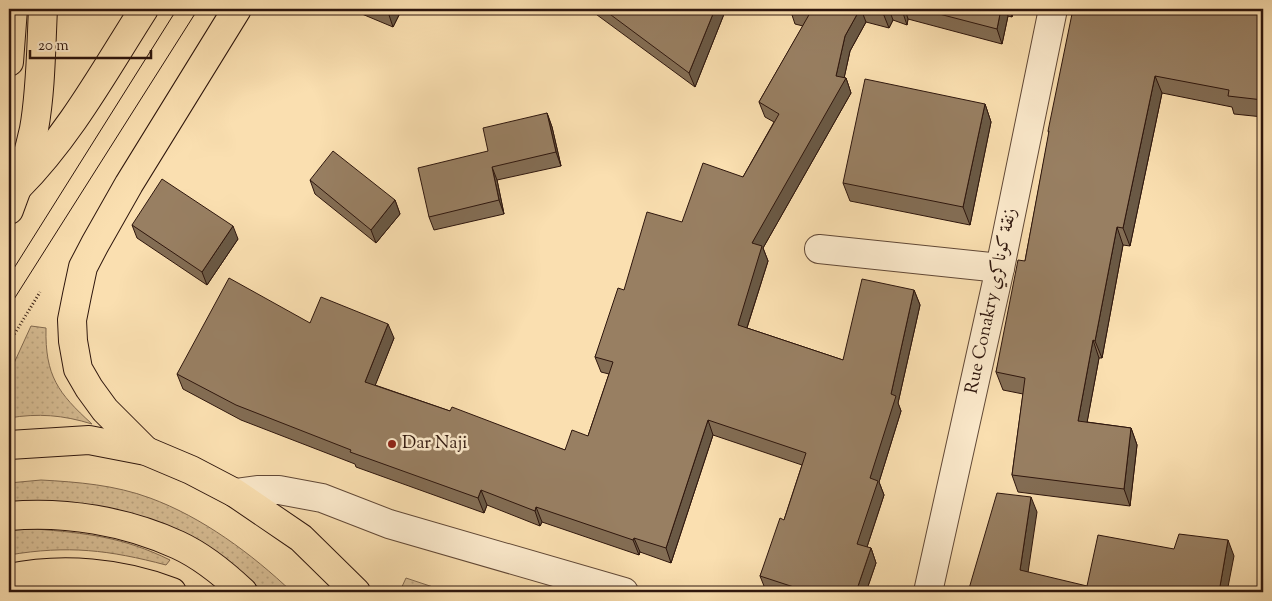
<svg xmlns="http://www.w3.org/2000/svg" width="1272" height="601" font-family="'Sorts Mill Goudy',Amiri,serif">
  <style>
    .grass { fill: url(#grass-dots); stroke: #826a50 }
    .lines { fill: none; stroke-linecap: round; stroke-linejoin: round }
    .minor-casing { stroke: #614836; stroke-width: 30 }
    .major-casing { stroke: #2e160d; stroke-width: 30 }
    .path { stroke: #2e160d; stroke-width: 3; stroke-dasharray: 1 2.5; stroke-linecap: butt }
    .minor { stroke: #fceacc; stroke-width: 28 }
    .major { stroke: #fadfb0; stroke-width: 28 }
    .tram { stroke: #2e160d; stroke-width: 1 }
    .wall { fill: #836d54; stroke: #2e160d }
    .shaded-wall { fill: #6a5945; stroke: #2e160d }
    .building { fill: #987f62; stroke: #2e160d }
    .poi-dot { fill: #8f2418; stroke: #fceacc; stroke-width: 2 }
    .labels { text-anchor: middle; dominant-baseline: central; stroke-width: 5; stroke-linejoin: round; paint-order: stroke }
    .street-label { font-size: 18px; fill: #2e160d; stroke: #fceacc }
    .poi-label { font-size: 18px; fill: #2e160d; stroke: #fceacc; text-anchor: start }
  </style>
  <defs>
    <pattern id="grass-dots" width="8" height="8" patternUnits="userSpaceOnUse" patternTransform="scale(1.25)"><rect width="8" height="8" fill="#d7bd94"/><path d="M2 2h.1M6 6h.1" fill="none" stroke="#b9a27e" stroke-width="1.8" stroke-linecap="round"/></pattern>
  </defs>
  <rect width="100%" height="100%" fill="#fadfb0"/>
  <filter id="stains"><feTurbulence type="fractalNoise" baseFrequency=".004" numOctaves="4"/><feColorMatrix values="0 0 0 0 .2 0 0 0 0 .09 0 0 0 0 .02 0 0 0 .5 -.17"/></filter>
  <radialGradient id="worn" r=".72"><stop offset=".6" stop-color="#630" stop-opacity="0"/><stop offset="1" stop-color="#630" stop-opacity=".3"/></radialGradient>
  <!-- grass -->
  <g class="grass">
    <path d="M31,326L46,328C45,376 58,393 92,424C63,415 38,413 9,418V374Z"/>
    <path d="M41,480C78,482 115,485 150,498C202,517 252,554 292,592H265L241,574L59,504L9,501V483Z"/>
    <path d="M35,529C86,533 123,537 170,560L166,565C109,550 68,545 9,555V530Z"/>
    <path d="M406,578L448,592H402L400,591Z"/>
  </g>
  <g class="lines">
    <!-- minor casing -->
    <g class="minor-casing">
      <g id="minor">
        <path d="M819,249L1000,268"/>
        <path d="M235,493L257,490H279L322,498L389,524L624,592"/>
        <path d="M928,592L1000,268L1053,9"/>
      </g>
    </g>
    <!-- major casing -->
    <g class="major-casing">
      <g id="major">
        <path d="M9,62L13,9"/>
        <path d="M18,187C69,136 105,70 144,9"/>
        <path d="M9,210C19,184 28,157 34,129C41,90 41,48 43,9"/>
        <path d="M9,445L89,440L146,451L191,470L235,493L301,538L356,592"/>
        <path d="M146,451L105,410L89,388L78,369L73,341L72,320L77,295L83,267L95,244L129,184L237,9"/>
        <path d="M9,516C65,511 126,521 178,545C202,556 224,574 243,592"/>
        <path d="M9,578C62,567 121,572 172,592"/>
      </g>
    </g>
    <!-- path -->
    <g class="path">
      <path d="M9,343L40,292"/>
      <path d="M466,592L467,589"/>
    </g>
    <!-- minor -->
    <use href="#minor" class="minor"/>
    <!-- major -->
    <use href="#major" class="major"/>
    <!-- tram -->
    <g class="tram">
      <path d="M9,276L177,9"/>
      <path d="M9,307L198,9"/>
    </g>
  </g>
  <!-- wall -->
  <g class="wall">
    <path d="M350,9H402L393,27Z"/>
    <path d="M589,9H726L695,87Z"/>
    <path d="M790,9H1014L1012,17L1008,16L1002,44L908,19L907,25L893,20L889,28L866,22L850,51L844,78H846L851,93L763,248L768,261L747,328L843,360L914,290L920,305L898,403L901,411L879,482L884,495L867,547L871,548L876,563L866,592H769L766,591L760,576L784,520L802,465L713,435L671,563L640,552L639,555L542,522L540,526L487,505L484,513L356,467L355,464L241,420L183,389L177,374L310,323L394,338L375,385L450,411L565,450L588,436L609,374L601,372L595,357L624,290L682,222L743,177L774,122L765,117L759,102L803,26L795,24Z"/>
    <path d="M1263,12V117L1234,114L1232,107L1162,93L1130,246L1123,245L1102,358H1099L1087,422L1131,428L1137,445L1130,506L1018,492L1012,475L1023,394L1003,390L996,372L1025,261L1049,134L1048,131Z"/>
    <path d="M985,104L991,122L970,225L850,201L843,183Z"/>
    <path d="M547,113L552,127L561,166L497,180L504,214L434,230L429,217L488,151Z"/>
    <path d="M310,180L395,200L400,214L376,243L315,194Z"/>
    <path d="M132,225L238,239L207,285L137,238Z"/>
  </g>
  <!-- shaded-wall -->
  <g class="shaded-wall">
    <path d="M390,9H402L393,27L388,12Z"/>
    <path d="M715,9H726L695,87L689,73Z"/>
    <path d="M860,9H861L866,22L850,51L843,83L846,78L851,93L763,248L768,261L743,340L738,325L752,243L836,76L845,36Z"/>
    <path d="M885,9H889L893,20L889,28L883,13Z"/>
    <path d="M902,9H905L908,19L907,25L902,10Z"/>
    <path d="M1001,9H1005L1008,16L1002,44L997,29Z"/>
    <path d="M1009,9H1014L1012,17Z"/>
    <path d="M1155,76L1162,93L1130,246L1123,228Z"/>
    <path d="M985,104L991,122L970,225L963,207Z"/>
    <path d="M547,113L552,127L561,166L556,152Z"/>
    <path d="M492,167L497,180L504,214L499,200Z"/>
    <path d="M395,200L400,214L376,243L371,230Z"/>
    <path d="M233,226L238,239L207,285L202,272Z"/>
    <path d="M1117,227L1123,245L1102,358L1095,341Z"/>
    <path d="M914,290L920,305L898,403L901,411L879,482L884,495L863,559L857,544L870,478L891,394Z"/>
    <path d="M388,324L394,338L371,396L365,382Z"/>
    <path d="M1093,340L1099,358L1084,439L1078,421Z"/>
    <path d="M708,420L713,435L671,563L666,548Z"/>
    <path d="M1131,428L1137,445L1130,506L1124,489Z"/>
    <path d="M481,490L487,505L484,513L478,498Z"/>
    <path d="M1031,497L1037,512L1026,586L1020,570Z"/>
    <path d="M536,507L542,522L540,526L535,511Z"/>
    <path d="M634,538L640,552L639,555L633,540Z"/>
    <path d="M1228,540L1234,556L1227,592H1219Z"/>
    <path d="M871,548L876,563L866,592H856Z"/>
  </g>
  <!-- building -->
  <g class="building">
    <path d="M380,9H390L388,12Z"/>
    <path d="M603,9H715L689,73Z"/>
    <path d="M790,9H860L845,36L836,76L846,78L752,243L762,246L738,325L843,360L862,279L914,290L891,394L896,396L870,478L878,481L857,544L871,548L856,592H809L760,576L780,518L784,520L806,453L708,420L666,548L634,538L633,540L536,507L535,511L481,490L478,498L350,452L351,450L236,405L177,374L229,278L310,323L321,297L388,324L365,382L450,411L452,407L565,450L572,430L588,436L613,362L595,357L618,288L624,290L647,212L682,222L703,163L743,177L779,114L759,102L810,13Z"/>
    <path d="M866,9H885L883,13Z"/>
    <path d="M920,9H1001L997,29Z"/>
    <path d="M1073,9H1244L1263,12V100L1228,96L1229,90L1155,76L1123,228L1117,227L1095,341L1093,340L1078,421L1131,428L1124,489L1012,475L1025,378L996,372L1018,260L1025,261L1049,131H1048Z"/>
    <path d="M865,79L985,104L963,207L843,183Z"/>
    <path d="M547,113L556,152L492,167L499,200L429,217L418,168L488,151L483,128Z"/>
    <path d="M333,151L395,200L371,230L310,180Z"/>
    <path d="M162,179L233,226L202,272L132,225Z"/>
    <path d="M997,493L1031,497L1020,570L1087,586L1098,535L1174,549L1179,534L1228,540L1219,592H968Z"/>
  </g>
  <!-- markers -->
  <circle class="poi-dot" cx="392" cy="444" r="5"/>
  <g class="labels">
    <!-- street labels -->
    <g class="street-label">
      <text transform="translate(992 301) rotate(-78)">Rue Conakry زنقة كوناكري</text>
    </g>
    <!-- poi labels -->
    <g class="poi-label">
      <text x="402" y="444">Dar Naji</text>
    </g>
  </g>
  <!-- margin -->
  <rect width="1272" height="601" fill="none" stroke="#fadfb0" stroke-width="30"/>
  <rect x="10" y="10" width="1252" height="581" fill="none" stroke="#2e160d" stroke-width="2.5"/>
  <rect x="15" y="15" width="1242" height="571" fill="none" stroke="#2e160d"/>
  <!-- scale -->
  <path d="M30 50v8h121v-8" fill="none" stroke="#2e160d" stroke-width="2.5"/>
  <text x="38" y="50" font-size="15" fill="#2e160d" stroke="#fceacc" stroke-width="4" paint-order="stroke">20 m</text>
  <rect width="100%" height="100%" filter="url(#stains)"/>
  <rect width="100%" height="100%" fill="url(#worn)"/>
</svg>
